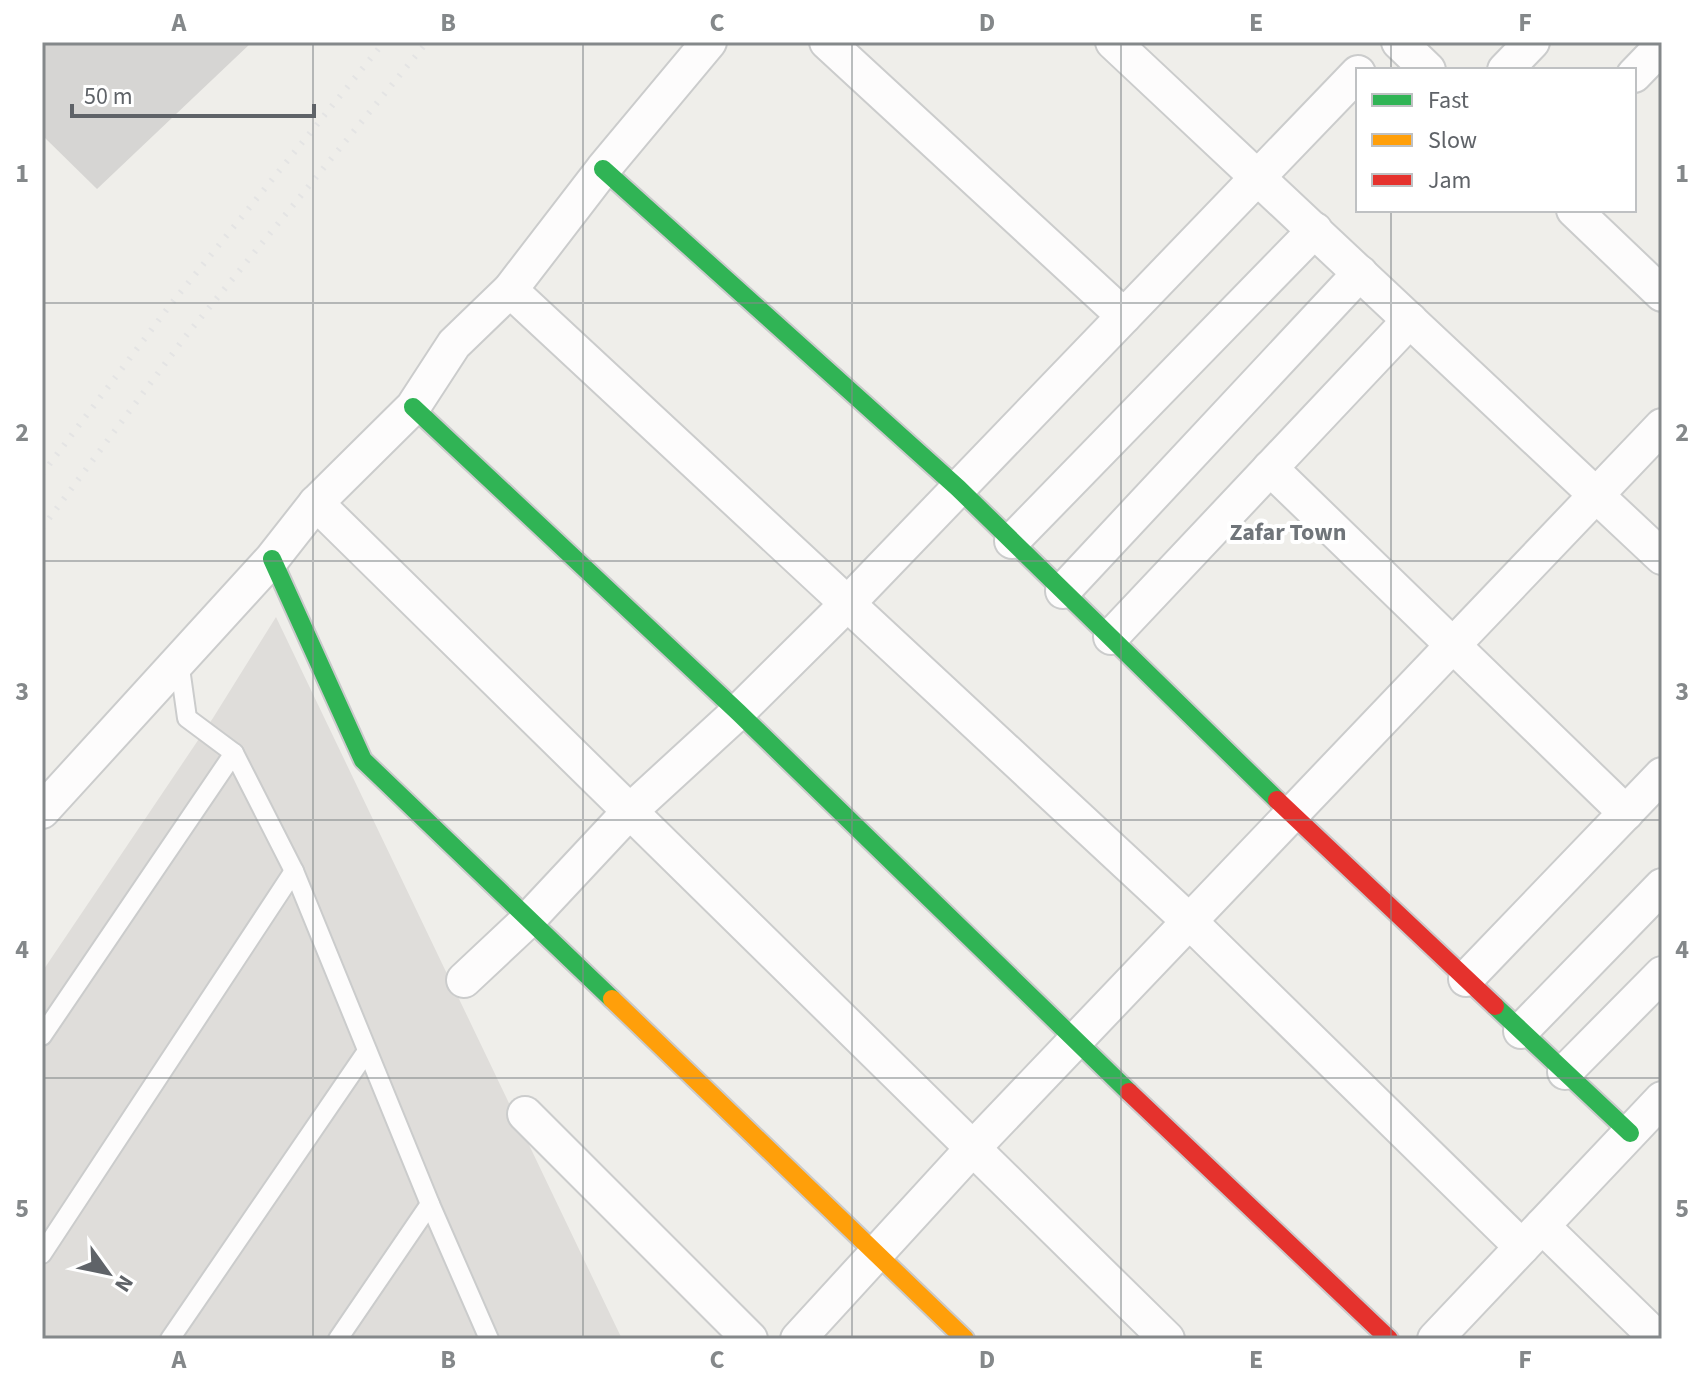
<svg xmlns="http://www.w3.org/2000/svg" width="1704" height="1381" font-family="'Source Sans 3',sans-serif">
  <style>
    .industrial { fill: #dfddda }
    .building { fill: #d6d5d3 }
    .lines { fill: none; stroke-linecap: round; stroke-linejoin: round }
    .lane-casing { stroke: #cbcccc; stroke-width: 22 }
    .street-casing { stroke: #cbcccc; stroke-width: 38 }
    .fast-casing { stroke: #cacacb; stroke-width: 22 }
    .slow-casing { stroke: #cacacb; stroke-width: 22 }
    .jam-casing { stroke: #cacacb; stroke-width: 22 }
    .lane { stroke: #fdfcfc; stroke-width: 18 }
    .street { stroke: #fdfcfc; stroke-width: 34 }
    .fast { stroke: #30b455; stroke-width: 18 }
    .slow { stroke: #ff9f0a; stroke-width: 18 }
    .jam { stroke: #e5322d; stroke-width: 18 }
    .rail { stroke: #e4e4e4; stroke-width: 6; stroke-dasharray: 2 10; stroke-linecap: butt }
    .grid { fill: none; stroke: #84888a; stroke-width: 2; stroke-opacity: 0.55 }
    .labels { text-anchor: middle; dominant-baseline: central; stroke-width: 8; stroke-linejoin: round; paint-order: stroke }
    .neighbourhood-label { font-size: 24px; font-weight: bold; fill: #70757a; stroke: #fff }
    .neatline { fill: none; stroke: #84888a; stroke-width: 3 }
    .grid-label { font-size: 26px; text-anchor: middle; font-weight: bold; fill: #84888a }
  </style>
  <rect width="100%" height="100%" fill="#efeeea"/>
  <!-- industrial -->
  <path class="industrial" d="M276,617L622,1339H42V972L213,718Z"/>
  <!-- building -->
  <path class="building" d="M42,42H252L97,189L42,135Z"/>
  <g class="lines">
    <!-- lane casing -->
    <g class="lane-casing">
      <g id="lane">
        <path d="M179,661L187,718L234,753L294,871L430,1204L489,1339"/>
        <path d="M42,1036L234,753"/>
        <path d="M42,1254L294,871"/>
        <path d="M170,1339L367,1051"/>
        <path d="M338,1339L430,1204"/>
      </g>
    </g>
    <!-- street casing -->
    <g class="street-casing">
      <g id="street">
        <path d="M827,42L1124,316"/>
        <path d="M1113,42L1662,557"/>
        <path d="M1399,42L1428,70"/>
        <path d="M1505,70L1532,42"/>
        <path d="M1634,75L1662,46"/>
        <path d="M1574,210L1662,294"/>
        <path d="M510,290L1189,921L1522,1247"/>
        <path d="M1270,468L1626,813"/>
        <path d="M316,503L1167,1339"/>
        <path d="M1012,541L1315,230"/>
        <path d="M1063,591L1360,273"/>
        <path d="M1111,637L1410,320"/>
        <path d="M42,811L272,559L316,503L413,407L454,344L510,290L603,169L709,42"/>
        <path d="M1466,979L1662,775"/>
        <path d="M464,980L528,920L629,812L738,712L847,604L1358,73"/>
        <path d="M1521,1031L1662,886"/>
        <path d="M1565,1072L1662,974"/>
        <path d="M525,1114L750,1339"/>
        <path d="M1542,1226L1658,1339"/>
        <path d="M798,1339L972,1149L1662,426"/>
        <path d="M1435,1339L1662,1099"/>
      </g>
    </g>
    <!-- fast casing -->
    <g class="fast-casing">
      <g id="fast">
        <path d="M603,169L958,488L1277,800"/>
        <path d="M413,407L738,712L1129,1092"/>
        <path d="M272,559L363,760L612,999"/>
        <path d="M1495,1006L1630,1133"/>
      </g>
    </g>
    <!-- slow casing -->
    <g class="slow-casing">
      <path id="slow" d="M612,999L965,1339"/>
    </g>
    <!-- jam casing -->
    <g class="jam-casing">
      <g id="jam">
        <path d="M1277,800L1495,1006"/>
        <path d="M1129,1092L1389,1339"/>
      </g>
    </g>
    <!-- lane -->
    <use href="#lane" class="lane"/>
    <!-- street -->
    <use href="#street" class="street"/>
    <!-- fast -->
    <use href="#fast" class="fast"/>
    <!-- slow -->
    <use href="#slow" class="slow"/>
    <!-- jam -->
    <use href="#jam" class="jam"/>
    <!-- rail -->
    <g class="rail">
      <path d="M42,474L171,304L384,42"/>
      <path d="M42,528L185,337L427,42"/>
    </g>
  </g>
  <!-- grid -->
  <path class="grid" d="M313,42V1339M583,42V1339M852,42V1339M1121,42V1339M1391,42V70M1391,210V1339M42,303H1662M42,561H1662M42,820H1662M42,1078H1662"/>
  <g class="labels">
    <!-- neighbourhood labels -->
    <g class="neighbourhood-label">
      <text x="1288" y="532">Zafar Town</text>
    </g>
  </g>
  <!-- border -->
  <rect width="1704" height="1381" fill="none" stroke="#ffffff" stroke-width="88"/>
  <!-- legend -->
  <rect x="1356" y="68" width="280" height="144" fill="#ffffff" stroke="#bfc1c3" stroke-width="2"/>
  <rect x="1372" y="94" width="40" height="12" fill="#30b455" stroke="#bfc1c3" stroke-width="2"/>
  <text x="1428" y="108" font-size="24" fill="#5f6368">Fast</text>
  <rect x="1372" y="134" width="40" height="12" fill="#ff9f0a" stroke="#bfc1c3" stroke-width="2"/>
  <text x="1428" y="148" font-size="24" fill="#5f6368">Slow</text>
  <rect x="1372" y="174" width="40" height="12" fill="#e5322d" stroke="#bfc1c3" stroke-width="2"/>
  <text x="1428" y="188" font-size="24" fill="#5f6368">Jam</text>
  <!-- north arrow -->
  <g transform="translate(108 1273) rotate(123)" stroke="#ffffff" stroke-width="6" paint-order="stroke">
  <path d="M0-6L14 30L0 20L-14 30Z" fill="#5f6368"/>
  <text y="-12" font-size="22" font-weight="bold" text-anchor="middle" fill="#5f6368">N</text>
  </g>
  <!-- scale -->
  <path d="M72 104v12h242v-12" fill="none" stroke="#5f6368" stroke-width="4"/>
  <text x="84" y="104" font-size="24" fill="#5f6368" stroke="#ffffff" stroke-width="6" paint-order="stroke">50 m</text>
  <rect x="44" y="44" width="1616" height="1293" class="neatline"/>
  <g class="grid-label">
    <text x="179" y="31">A</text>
    <text x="448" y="31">B</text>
    <text x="717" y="31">C</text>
    <text x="987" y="31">D</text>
    <text x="1256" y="31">E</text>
    <text x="1525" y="31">F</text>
    <text x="22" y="182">1</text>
    <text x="1682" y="182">1</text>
    <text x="22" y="441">2</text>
    <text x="1682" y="441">2</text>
    <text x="22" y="700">3</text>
    <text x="1682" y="700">3</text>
    <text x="22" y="958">4</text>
    <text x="1682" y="958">4</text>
    <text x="22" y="1217">5</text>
    <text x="1682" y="1217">5</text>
    <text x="179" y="1368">A</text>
    <text x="448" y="1368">B</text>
    <text x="717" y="1368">C</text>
    <text x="987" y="1368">D</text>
    <text x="1256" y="1368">E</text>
    <text x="1525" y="1368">F</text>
  </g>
</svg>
